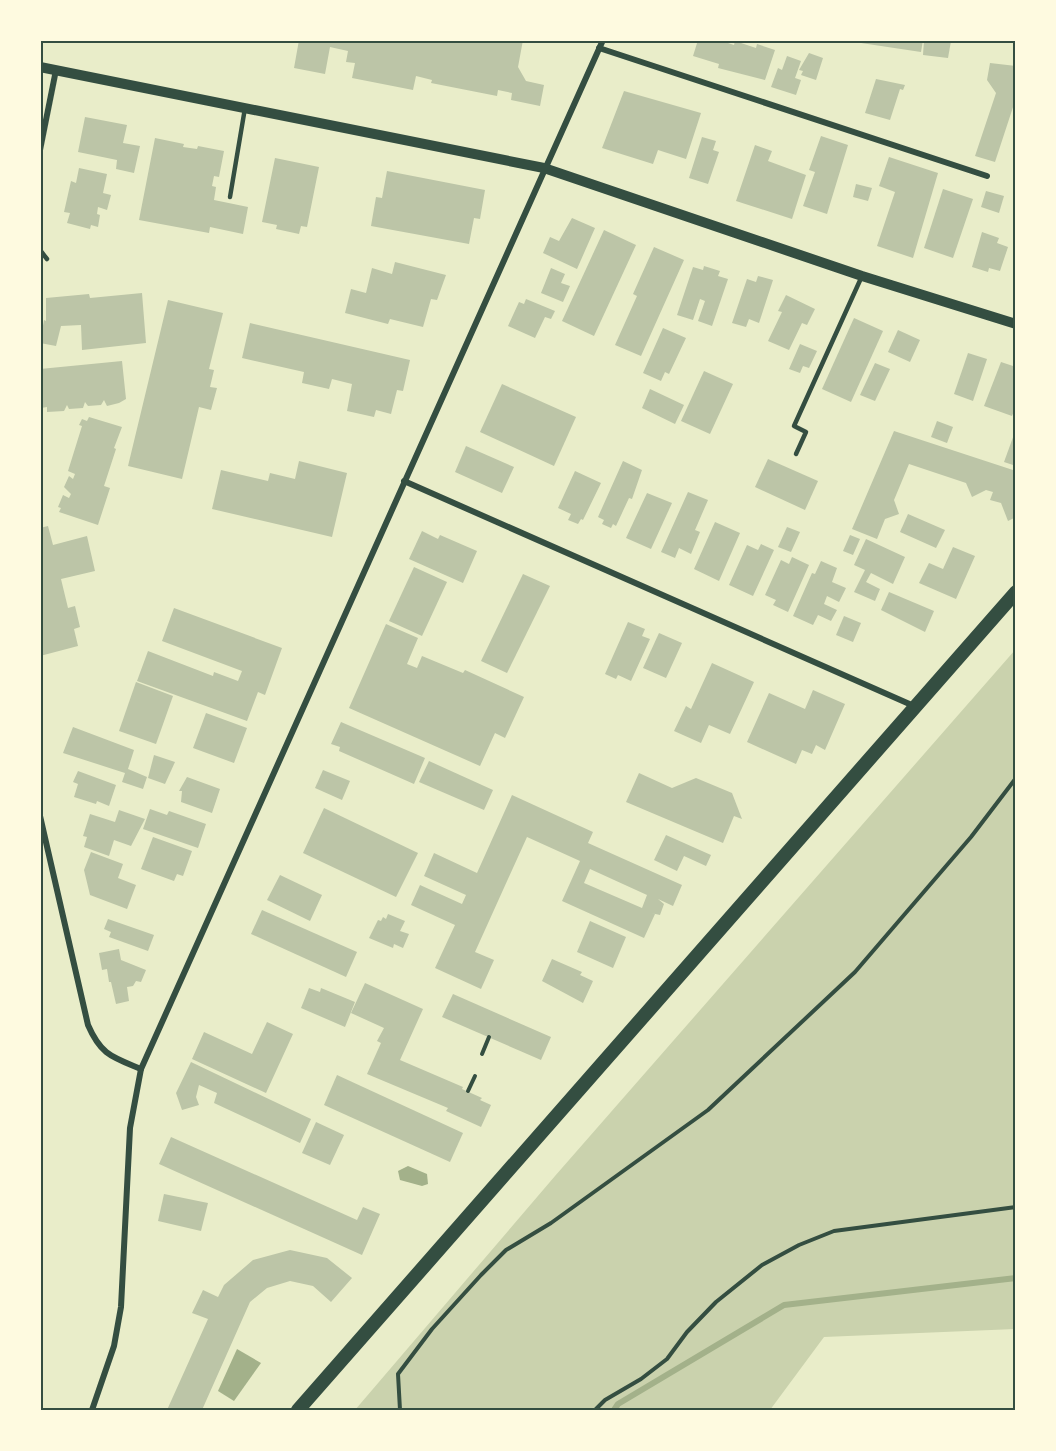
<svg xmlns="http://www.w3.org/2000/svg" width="1056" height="1451" font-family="Overpass,sans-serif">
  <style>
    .green { fill: #cad2ad }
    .water { fill: #a3b18a }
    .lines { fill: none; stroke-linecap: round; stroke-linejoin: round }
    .stream { stroke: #a3b18a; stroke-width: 6 }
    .building { fill: #bcc5a7; fill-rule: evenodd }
    .path { stroke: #344e41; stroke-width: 4 }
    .service { stroke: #344e41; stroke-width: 4.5 }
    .minor { stroke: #344e41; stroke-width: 6 }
    .tertiary { stroke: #344e41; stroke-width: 10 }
    .primary { stroke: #344e41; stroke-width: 14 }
    .neatline { fill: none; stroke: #344e41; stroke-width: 2 }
  </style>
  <rect width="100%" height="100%" fill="#e9edc9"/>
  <!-- green -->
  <path class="green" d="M1015,650V1329L824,1337L770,1410H355L555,1176Z"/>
  <!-- water -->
  <g class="water">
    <path d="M408,1166L427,1174L428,1184L422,1186L400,1180L398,1171Z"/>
    <path d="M237,1349L261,1363L234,1401L218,1391Z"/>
  </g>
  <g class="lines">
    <!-- stream -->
    <path class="stream" d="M614,1410L618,1404L784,1305L1016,1278"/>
  </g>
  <!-- building -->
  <g class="building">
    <path d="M299,40H523L518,67L526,81L544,85L540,106L511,100L512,93L498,90L497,96L431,83L432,80L416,76L413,90L352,78L355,63L346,62L348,51L330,47L325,74L294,68Z"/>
    <path d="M698,40H719L734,45L735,41L756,48L757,44L775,50L765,80L718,68L719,64L693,56Z"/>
    <path d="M841,40H923L921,52Z"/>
    <path d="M924,40L951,41L948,58L923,55Z"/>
    <path d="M809,53L823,58L816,80L801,75L803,71L799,70Z"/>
    <path d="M787,56L801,61L795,78L801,80L796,95L771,87L778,68L782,70Z"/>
    <path d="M990,63L1016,66V98L995,162L975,156L996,93L987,80Z"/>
    <path d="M876,79L905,85L903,90L900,89L890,120L865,113Z"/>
    <path d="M624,91L701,113L686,159L658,150L653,164L602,148Z"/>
    <path d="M85,117L127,125L123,143L140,146L134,173L116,169L117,160L78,152Z"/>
    <path d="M821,136L848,145L827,214L803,206L815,172L809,170Z"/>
    <path d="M702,137L716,141L713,150L719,152L708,184L689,178Z"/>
    <path d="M155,138L184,144L183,147L197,149L198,146L224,151L219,177L214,176L212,186L216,187L214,200L248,207L243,234L210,227L209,233L139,220Z"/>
    <path d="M755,145L772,151L768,161L806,175L792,219L736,201Z"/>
    <path d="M889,157L938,173L913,258L877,246L895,192L879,186Z"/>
    <path d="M275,158L319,167L307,227L301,226L299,234L276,229L277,225L262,222Z"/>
    <path d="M79,168L107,174L103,193L111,195L107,210L98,207L97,214L100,215L98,227L91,225L90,229L67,223L70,213L64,212L71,181L76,183Z"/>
    <path d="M387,171L485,190L480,219L474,218L469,244L371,226L376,197L382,198Z"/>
    <path d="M856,184L872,188L868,201L853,197Z"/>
    <path d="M943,189L973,199L953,258L924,248Z"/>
    <path d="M986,191L1004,196L999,213L981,207Z"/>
    <path d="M572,218L595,228L577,269L543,253L550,237L559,241Z"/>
    <path d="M604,230L636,245L594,336L562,321Z"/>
    <path d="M982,232L999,238L997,243L1008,247L1000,271L989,268L988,272L972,267Z"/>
    <path d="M654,247L684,260L641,356L615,345L637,296L633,294Z"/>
    <path d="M395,262L446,275L437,300L431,299L423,327L390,319L388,324L345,313L351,289L366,293L372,268L392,274Z"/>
    <path d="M704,266L720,271L718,276L728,279L712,326L698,321L705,301L700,299L693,320L677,315L693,267L703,270Z"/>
    <path d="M551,268L565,274L561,283L570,286L563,302L541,293Z"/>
    <path d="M758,276L773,280L759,323L749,319L746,327L732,323L747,279L756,282Z"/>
    <path d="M142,293L146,343L82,350L81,325L61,326L56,346L40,343L44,320L46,321V298L89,294L90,298Z"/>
    <path d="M786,295L815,309L807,325L802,323L789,350L768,341L782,312L778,311Z"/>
    <path d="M526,299L555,311L551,319L545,317L535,338L508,326L519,302L524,304Z"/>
    <path d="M168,300L223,313L209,369L214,370L210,387L217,388L211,410L199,407L182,479L128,466Z"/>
    <path d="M854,318L883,331L851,402L822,389Z"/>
    <path d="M250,323L410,360L403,391L397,390L391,414L376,410L374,417L347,411L352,384L332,379L329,389L302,383L304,372L242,358Z"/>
    <path d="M663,328L686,338L669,374L665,372L661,381L643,373Z"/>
    <path d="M898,330L920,340L910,362L888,352Z"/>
    <path d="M800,344L817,351L809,368L803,366L800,373L789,369Z"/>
    <path d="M968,353L987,359L973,401L954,394Z"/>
    <path d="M122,361L126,399L119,403L107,406L104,400L101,405L88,406L85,402L83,408L69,409L67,405L64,411L47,412V407L41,408L40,369Z"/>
    <path d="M1001,362L1016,367V407L1012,416L984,406Z"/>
    <path d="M875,363L890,369L875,401L860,395Z"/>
    <path d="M704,371L733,384L710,434L681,421Z"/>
    <path d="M502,384L576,417L554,466L480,432Z"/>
    <path d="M650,389L684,405L675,424L642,408Z"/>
    <path d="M89,417L122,427L114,448L116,449L104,486L110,488L98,525L59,512L61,508L58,507L63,495L69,498L71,494L64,487L69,476L73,479L75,474L68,471L82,426L79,425L82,419L87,421Z"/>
    <path d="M937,421L953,427L947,443L931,437Z"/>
    <path d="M1016,429V466L1004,462Z"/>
    <path d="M894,431L1016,471V517L1008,521L1001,503L990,500L993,492L986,490L972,497L966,483L909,464L894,500L899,514L885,519L877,539L852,529Z"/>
    <path d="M466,446L514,467L502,493L455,472Z"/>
    <path d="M768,459L818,481L805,510L755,487Z"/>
    <path d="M299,461L347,473L332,537L212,509L221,470L268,481L270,473L295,479Z"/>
    <path d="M623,461L642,470L632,499L629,498L616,526L613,524L611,528L602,524L604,520L598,517Z"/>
    <path d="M575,471L601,483L583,520L581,519L578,524L568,520L571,514L558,508Z"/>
    <path d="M688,492L708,500L695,530L700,532L691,554L679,548L675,558L661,552Z"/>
    <path d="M647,493L672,503L651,549L626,538Z"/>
    <path d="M908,514L945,530L936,548L900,532Z"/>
    <path d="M715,522L740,533L719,581L694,569Z"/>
    <path d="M48,526L53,545L87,536L95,571L61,579L68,608L75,606L80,627L74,629L78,646L40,656V528Z"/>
    <path d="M787,527L800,532L791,552L778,547Z"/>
    <path d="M422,531L438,539L440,535L477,551L463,583L409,559Z"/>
    <path d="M850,535L860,539L853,555L843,551Z"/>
    <path d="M866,539L905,557L893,584L871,573L866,582L880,589L875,601L854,592L865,570L854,565Z"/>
    <path d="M761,544L774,550L753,596L729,585L747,545L758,550Z"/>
    <path d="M953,547L975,556L956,599L919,583L929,563L943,569Z"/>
    <path d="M792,557L809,565L788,612L773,605L776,600L765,595L781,560L789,564Z"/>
    <path d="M821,561L837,568L832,582L846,588L839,602L827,596L824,604L837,610L831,621L818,615L813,625L793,616L812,573L815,574Z"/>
    <path d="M414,567L447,582L422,636L389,621Z"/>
    <path d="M523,574L550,586L507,673L481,661Z"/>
    <path d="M889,592L934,611L925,632L881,610Z"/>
    <path d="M174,608L282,648L265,695L258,692L247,721L137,681L148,651L213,676L214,672L238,681L242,671L162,641Z"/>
    <path d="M844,616L861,623L853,642L836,635Z"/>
    <path d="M628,622L645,629L642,636L650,639L631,681L618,675L616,679L605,674Z"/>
    <path d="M386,624L418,638L407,664L417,668L422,656L463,673L465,670L524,697L505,738L495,733L480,766L349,708Z"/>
    <path d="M659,633L682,643L666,678L643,668Z"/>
    <path d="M712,663L754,682L730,734L709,725L701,743L674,731L686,706L691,709Z"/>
    <path d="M136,682L173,696L156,744L119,731Z"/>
    <path d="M813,690L845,704L825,750L816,745L812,754L802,750L796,764L747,742L769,693L805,709Z"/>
    <path d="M206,713L247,728L234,763L193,748Z"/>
    <path d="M341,722L425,758L414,784L339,751L340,747L331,744Z"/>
    <path d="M73,727L134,750L128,769L147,777L143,789L122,782L125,773L63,753Z"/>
    <path d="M154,755L175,762L165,784L148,778Z"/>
    <path d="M429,761L493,790L484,810L419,782Z"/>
    <path d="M323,770L350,781L342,800L315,788Z"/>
    <path d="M78,771L116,785L109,806L97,801L96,804L74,797L78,784L73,782Z"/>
    <path d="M639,773L672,788L696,778L732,793L742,819L734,816L723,843L626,802Z"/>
    <path d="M187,777L220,789L212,813L181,802L182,791H179Z"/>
    <path d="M512,795L593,832L588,843L682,885L673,906L658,899L664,904L660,915L651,913L655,914L644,938L562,901L580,861L527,837L475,952L494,960L481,989L435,968L455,925L411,905L420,885L462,904L466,895L424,876L434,853L477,873ZM590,869L647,895L642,908L584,883Z"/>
    <path d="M324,808L418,853L396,897L303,853Z"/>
    <path d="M150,809L167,815L169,811L206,824L198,848L143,829Z"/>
    <path d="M119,810L145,819L131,846L114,840L109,856L84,847L87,837L83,836L90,814L115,822Z"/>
    <path d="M666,835L711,855L706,866L684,856L677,871L654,860Z"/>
    <path d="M153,837L192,851L183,876L177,874L174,881L141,869Z"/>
    <path d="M91,852L123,864L118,878L136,885L127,909L90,895L84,870Z"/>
    <path d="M280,875L322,895L310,921L267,900Z"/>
    <path d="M262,910L357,952L346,977L251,934Z"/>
    <path d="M388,914L405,921L400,931L409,934L403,948L394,944L393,948L369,938L378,920L381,921L383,917L386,919Z"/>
    <path d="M108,919L154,935L148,951L109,937L111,932L104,929Z"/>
    <path d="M590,921L626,937L613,968L577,952Z"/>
    <path d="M119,949L121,960L146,970L141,982L136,981L133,986L127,987L129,1001L116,1004L111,982H109L107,969L102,970L99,953Z"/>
    <path d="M552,959L582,972L580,975L593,981L583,1003L542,981Z"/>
    <path d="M365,983L423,1009L400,1060L463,1087L462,1089L482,1098L480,1100L491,1105L481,1127L446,1111L448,1108L367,1074L381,1043L377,1041L384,1028L351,1013Z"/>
    <path d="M309,988L320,992L321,988L355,1002L345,1027L301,1008Z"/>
    <path d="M453,994L551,1037L541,1060L442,1017Z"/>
    <path d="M267,1022L293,1034L266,1093L192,1059L204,1032L252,1054Z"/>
    <path d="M191,1062L311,1119L300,1143L214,1103L217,1093L199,1085L196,1097L199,1105L182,1110L176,1093Z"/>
    <path d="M337,1075L463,1133L450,1162L324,1105Z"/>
    <path d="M316,1122L344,1135L330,1165L302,1153Z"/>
    <path d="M171,1137L357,1220L363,1207L380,1214L362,1255L159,1164Z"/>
    <path d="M164,1194L208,1203L201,1231L158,1221Z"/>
    <path d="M290,1250L327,1258L352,1278L331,1302L313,1286L290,1281L267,1288L250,1302L202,1410H167L208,1319L192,1313L203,1290L218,1297L224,1285L253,1260Z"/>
  </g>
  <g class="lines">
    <!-- path -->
    <g class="path">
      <path d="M482,1054L489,1037"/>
      <path d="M468,1091L475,1076"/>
      <path d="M400,1410L398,1374L432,1329L481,1275L506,1250L551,1223L708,1110L855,972L971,837L1016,778"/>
      <path d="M595,1410L605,1400L641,1379L667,1359L687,1332L716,1302L762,1265L799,1245L834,1231L1016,1207"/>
    </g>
    <!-- service -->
    <g class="service">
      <path d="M230,197L245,108"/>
      <path d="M40,250L47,259"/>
      <path d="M796,454L806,432L794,426L862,276"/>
    </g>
    <!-- minor -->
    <g class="minor">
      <path d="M599,48L987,176"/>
      <path d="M40,150L56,70"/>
      <path d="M404,481L914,706"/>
      <path d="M40,816L88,1025C101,1055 112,1057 141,1069"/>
      <path d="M92,1410L114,1346L121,1307L130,1128L141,1069L603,40"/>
    </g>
    <!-- tertiary -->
    <path class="tertiary" d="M40,67L544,168L862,276L1016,324"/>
    <!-- primary -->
    <path class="primary" d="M298,1410L1016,592"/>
  </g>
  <!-- border -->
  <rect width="1056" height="1451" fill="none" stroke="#fefae0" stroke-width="84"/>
  <rect x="42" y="42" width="972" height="1367" class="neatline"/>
</svg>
